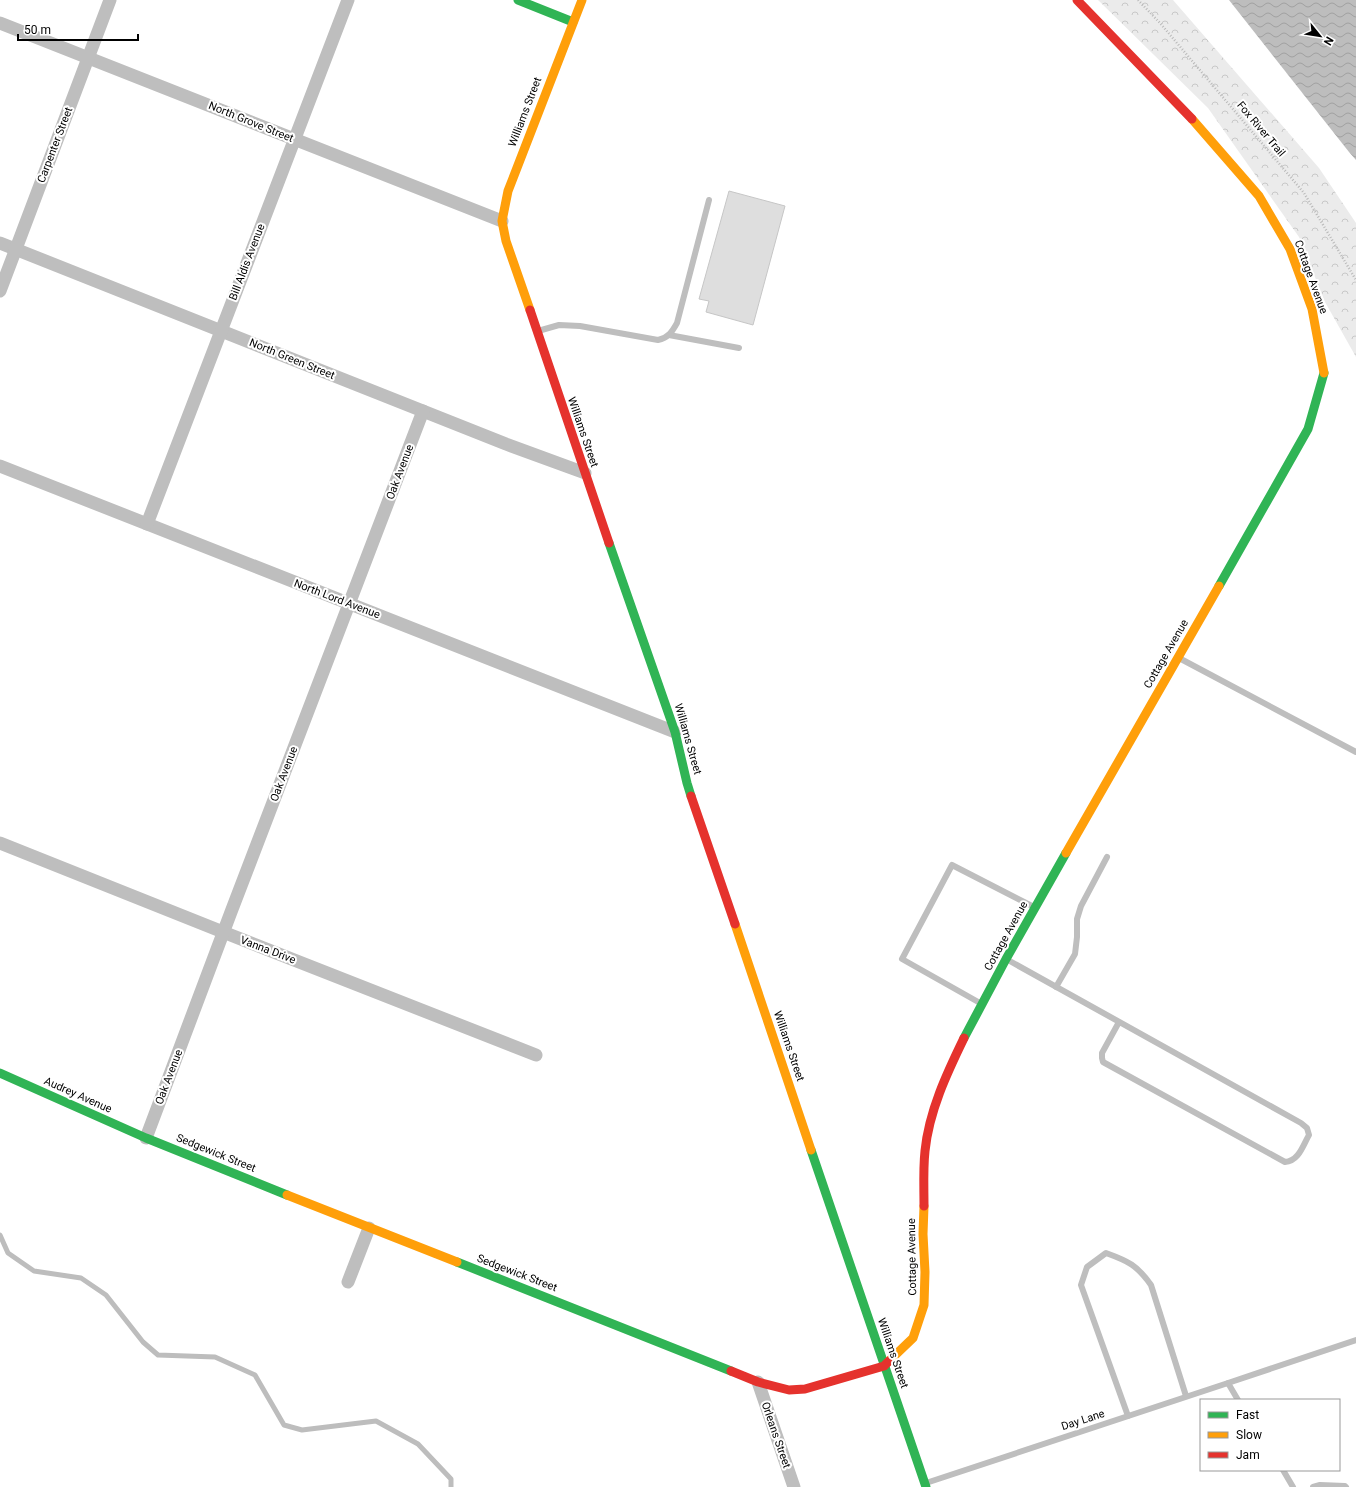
<svg xmlns="http://www.w3.org/2000/svg" width="1356" height="1487" font-family="Roboto,sans-serif">
  <style>
    .park { fill: url(#park-crowns) }
    .water { fill: url(#water-waves) }
    .lines { fill: none; stroke-linecap: round; stroke-linejoin: round }
    .stream { stroke: #bdbdbd; stroke-width: 5 }
    .building { fill: #dedede; stroke: #c6c6c6 }
    .path { stroke: #b9b9b9; stroke-width: 2.5; stroke-dasharray: 1 2; stroke-linecap: butt }
    .lane { stroke: #bebebe; stroke-width: 6 }
    .street { stroke: #bebebe; stroke-width: 13 }
    .fast { stroke: #30b455; stroke-width: 9 }
    .slow { stroke: #ff9f0a; stroke-width: 9 }
    .jam { stroke: #e5322d; stroke-width: 9 }
    .labels { text-anchor: middle; dominant-baseline: central; stroke-width: 4; stroke-linejoin: round; paint-order: stroke }
    .street-label { font-size: 11px; fill: #000; stroke: #fff }
  </style>
  <defs>
    <pattern id="park-crowns" width="20" height="18" patternUnits="userSpaceOnUse"><rect width="20" height="18" fill="#ebebeb"/><path d="M2 6a3 3 0 1 1 6 0M12 15a3 3 0 1 1 6 0" fill="none" stroke="#c8c8c8"/></pattern>
    <pattern id="water-waves" width="16" height="10" patternUnits="userSpaceOnUse"><rect width="16" height="10" fill="#bdbdbd"/><path d="M0 5q4-4 8 0t8 0" fill="none" stroke="#a1a1a1"/></pattern>
  </defs>
  <rect width="100%" height="100%" fill="#fff"/>
  <!-- park -->
  <path class="park" d="M1098,0H1173L1319,168L1356,223V357L1325,302L1299,237L1208,108Z"/>
  <!-- water -->
  <path class="water" d="M1229,0H1356V160L1349,152Z"/>
  <g class="lines">
    <!-- stream -->
    <path class="stream" d="M0,1235L8,1253L34,1271L81,1278L106,1295L143,1342L158,1355L215,1357L255,1375L284,1425L302,1430L376,1421L418,1444L451,1479V1487"/>
  </g>
  <!-- building -->
  <path class="building" d="M729,191L785,206L753,325L706,312L709,301L699,299Z"/>
  <g class="lines">
    <!-- path -->
    <path class="path" d="M1138,0L1160,23L1304,193L1356,280"/>
    <!-- lane -->
    <g class="lane">
      <path d="M538,331L559,325L580,326L658,340C668,338 672,332 677,323L709,200"/>
      <path d="M669,335L739,348"/>
      <path d="M1179,658L1356,752"/>
      <path d="M1008,960C1106,1014 1204,1068 1301,1123L1307,1128L1309,1135C1303,1145 1299,1161 1285,1162L1103,1062L1102,1058V1053L1119,1022"/>
      <path d="M1056,987L1075,954L1077,937V919L1081,906L1107,857"/>
      <path d="M980,1003L902,959L952,865L1034,907"/>
      <path d="M1228,1383L1356,1340"/>
      <path d="M1128,1416L1081,1285L1087,1267L1106,1253C1128,1261 1137,1265 1151,1285L1186,1396"/>
      <path d="M1283,1470L1293,1487"/>
      <path d="M926,1483L1228,1383L1238,1400"/>
      <path d="M1313,1487L1320,1485L1345,1486L1346,1487"/>
    </g>
    <!-- street -->
    <g class="street">
      <path d="M0,23L502,221"/>
      <path d="M0,243L506,444L585,473"/>
      <path d="M0,291L110,0"/>
      <path d="M0,466L675,732"/>
      <path d="M147,524L348,0"/>
      <path d="M0,843L223,932L536,1055"/>
      <path d="M146,1138L231,912L423,411"/>
      <path d="M348,1282L369,1228"/>
      <path d="M758,1382L794,1487"/>
    </g>
    <!-- fast -->
    <g class="fast">
      <path d="M518,0L573,22"/>
      <path d="M609,543L675,732L687,783L691,796"/>
      <path d="M1219,586L1308,429L1324,373"/>
      <path d="M964,1038L1006,959L1066,853"/>
      <path d="M0,1073L146,1138L287,1195"/>
      <path d="M811,1150L926,1487"/>
      <path d="M457,1262L731,1371"/>
    </g>
    <!-- slow -->
    <g class="slow">
      <path d="M1192,119L1259,196L1290,249L1312,309L1324,373"/>
      <path d="M530,310L506,241L502,221L508,191L582,0"/>
      <path d="M1066,853L1219,586"/>
      <path d="M735,924L811,1150"/>
      <path d="M287,1195L457,1262"/>
      <path d="M889,1361L913,1338L924,1305L925,1272L923,1234L924,1206"/>
    </g>
    <!-- jam -->
    <g class="jam">
      <path d="M1077,0L1192,119"/>
      <path d="M530,310L609,543"/>
      <path d="M691,796L735,924"/>
      <path d="M924,1206C924,1188 923,1169 925,1151C929,1111 947,1073 964,1038"/>
      <path d="M731,1371L758,1382L789,1390L805,1389L884,1366L889,1361"/>
    </g>
  </g>
  <g class="labels">
    <!-- street labels -->
    <g class="street-label">
      <text transform="translate(525 112) rotate(-69)">Williams Street</text>
      <text transform="translate(251 122) rotate(22)">North Grove Street</text>
      <text transform="translate(1261 129) rotate(50)">Fox River Trail</text>
      <text transform="translate(55 145) rotate(-69)">Carpenter Street</text>
      <text transform="translate(247 262) rotate(-69)">Bill Aldis Avenue</text>
      <text transform="translate(1311 277) rotate(70)">Cottage Avenue</text>
      <text transform="translate(292 359) rotate(22)">North Green Street</text>
      <text transform="translate(583 432) rotate(71)">Williams Street</text>
      <text transform="translate(400 472) rotate(-69)">Oak Avenue</text>
      <text transform="translate(337 599) rotate(21)">North Lord Avenue</text>
      <text transform="translate(1166 654) rotate(-60)">Cottage Avenue</text>
      <text transform="translate(688 739) rotate(74)">Williams Street</text>
      <text transform="translate(284 774) rotate(-69)">Oak Avenue</text>
      <text transform="translate(1006 936) rotate(-61)">Cottage Avenue</text>
      <text transform="translate(268 950) rotate(21)">Vanna Drive</text>
      <text transform="translate(789 1046) rotate(71)">Williams Street</text>
      <text transform="translate(169 1077) rotate(-69)">Oak Avenue</text>
      <text transform="translate(78 1095) rotate(24)">Audrey Avenue</text>
      <text transform="translate(216 1153) rotate(22)">Sedgewick Street</text>
      <text transform="translate(912 1257) rotate(-91)">Cottage Avenue</text>
      <text transform="translate(517 1273) rotate(21)">Sedgewick Street</text>
      <text transform="translate(893 1353) rotate(71)">Williams Street</text>
      <text transform="translate(1083 1420) rotate(-18)">Day Lane</text>
      <text transform="translate(776 1435) rotate(71)">Orleans Street</text>
    </g>
  </g>
  <!-- legend -->
  <rect x="1200" y="1399" width="140" height="72" fill="#ffffff" stroke="#999999"/>
  <rect x="1208" y="1412" width="20" height="6" fill="#30b455" stroke="#999999"/>
  <text x="1236" y="1419" font-size="12" fill="#000000">Fast</text>
  <rect x="1208" y="1432" width="20" height="6" fill="#ff9f0a" stroke="#999999"/>
  <text x="1236" y="1439" font-size="12" fill="#000000">Slow</text>
  <rect x="1208" y="1452" width="20" height="6" fill="#e5322d" stroke="#999999"/>
  <text x="1236" y="1459" font-size="12" fill="#000000">Jam</text>
  <!-- north arrow -->
  <g transform="translate(1320 36) rotate(120)" stroke="#ffffff" stroke-width="3" paint-order="stroke">
  <path d="M0-3L7 15L0 10L-7 15Z" fill="#000000"/>
  <text y="-6" font-size="11" font-weight="bold" text-anchor="middle" fill="#000000">N</text>
  </g>
  <!-- scale -->
  <path d="M18 34v6h120v-6" fill="none" stroke="#000000" stroke-width="2"/>
  <text x="24" y="34" font-size="12" fill="#000000" stroke="#ffffff" stroke-width="3" paint-order="stroke">50 m</text>
</svg>
